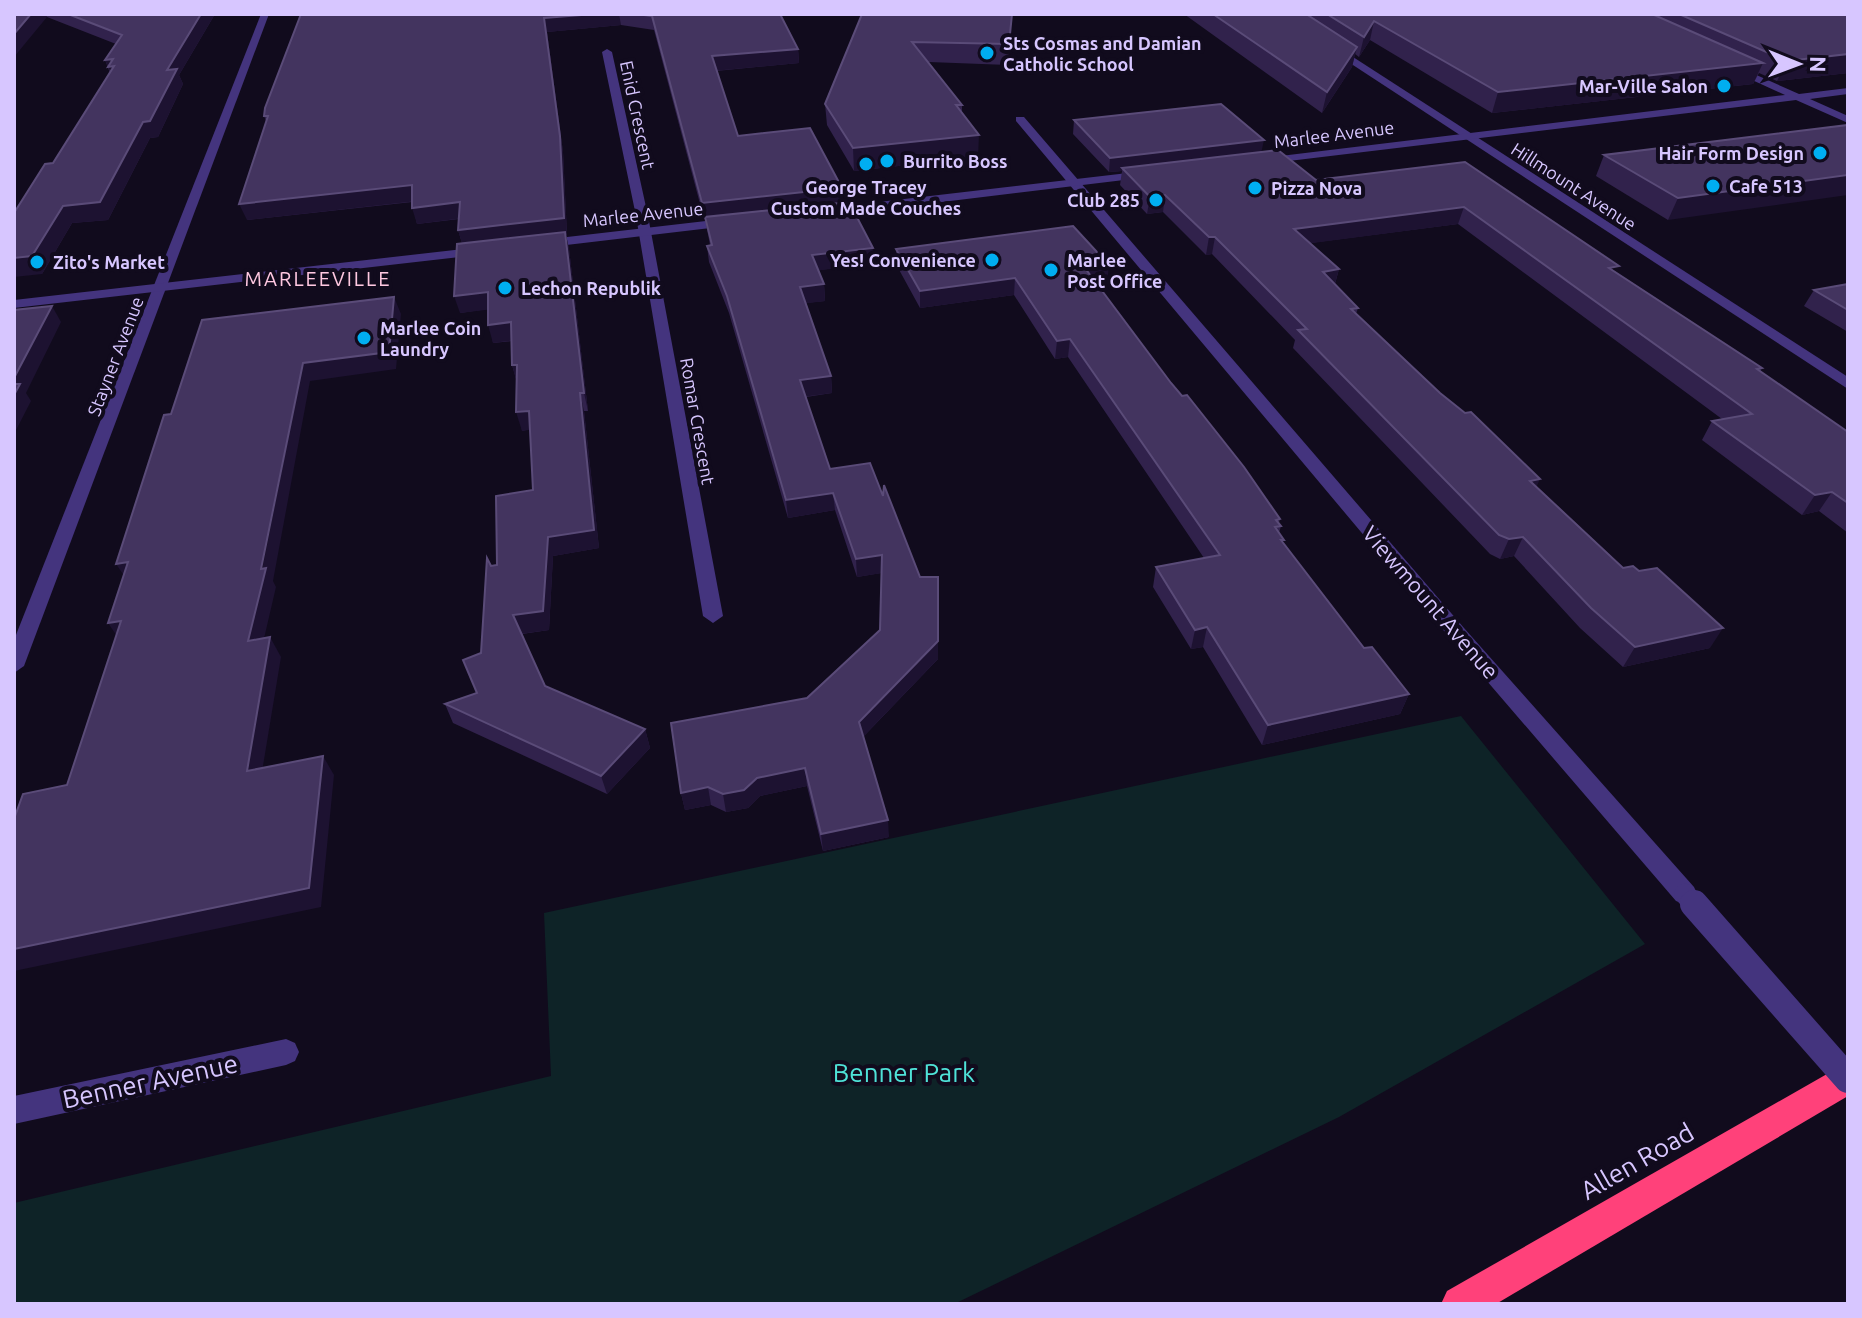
<svg xmlns="http://www.w3.org/2000/svg" width="1862" height="1318" font-family="Ubuntu,sans-serif">
  <style>
    .green { fill: #0e2327 }
    .lines { fill: none; stroke-linecap: round; stroke-linejoin: round }
    .minor { fill: #44347e; fill-rule: evenodd }
    .tertiary { fill: #44347e; fill-rule: evenodd }
    .motorway { fill: #ff417a; fill-rule: evenodd }
    .minor-bridge-far1 { stroke: #44347e; stroke-width: 21 }
    .minor-bridge { stroke: #44347e; stroke-width: 28 }
    .wall { fill: #31224c }
    .shaded-wall { fill: #1d1231 }
    .building { fill: #43345f; stroke: #5a4b78; stroke-width: 2 }
    .poi-dot { fill: #00aef1; stroke: #110b1d; stroke-width: 3 }
    .labels { text-anchor: middle; dominant-baseline: central; stroke-width: 8; stroke-linejoin: round; paint-order: stroke }
    .far-poi-label { font-size: 18px; font-weight: bold; fill: #d7c6ff; stroke: #110b1d; text-anchor: start }
    .far-street-label { font-size: 18px; fill: #d7c6ff; stroke: #110b1d }
    .far-neighbourhood-label { font-size: 20px; letter-spacing: 2px; fill: #ffc8e1; stroke: #110b1d }
    .street-label { font-size: 22px; fill: #d7c6ff; stroke: #110b1d }
    .near-park-label { font-size: 26px; fill: #4fe2d8; stroke: #110b1d }
    .near-street-label { font-size: 26px; fill: #d7c6ff; stroke: #110b1d }
  </style>
  <rect width="100%" height="100%" fill="#110b1d"/>
  <!-- green -->
  <path class="green" d="M1461,716L1645,944L1339,1117L954,1304H14V1203L551,1076L544,913Z"/>
  <g class="lines">
    <!-- minor -->
    <g class="minor">
      <path d="M261,14H269L24,666L14,673V640Z"/>
      <path d="M1330,46H1336L1848,377V389L1330,50Z"/>
      <path d="M607,49L612,52L648,216L723,616L713,623L703,616L636,216L602,52Z"/>
      <path d="M1016,117H1024L1464,628L1694,887L1697,894L1694,901L1685,904L1676,901L1450,638L1016,121Z"/>
      <path d="M286,1039L295,1043L299,1052L295,1061L286,1065L14,1124V1096Z"/>
    </g>
    <!-- tertiary -->
    <g class="tertiary">
      <path d="M1728,65H1734L1799,94L1848,88V94L1810,99L1848,116V123L1796,100L1264,164L1258,161L1264,158L1785,95L1728,69Z"/>
      <path d="M1145,171L1149,173V177L827,216L821,212L827,208Z"/>
      <path d="M732,218L736,219V225L541,248L535,244L541,240Z"/>
      <path d="M481,247L486,248V254L14,308V300Z"/>
    </g>
    <!-- motorway -->
    <path class="motorway" d="M1848,1062V1096L1496,1304H1441L1447,1291Z"/>
    <!-- minor-bridge-far1 -->
    <path class="minor-bridge-far1" d="M1685,894L1696,906"/>
    <!-- minor-bridge -->
    <path class="minor-bridge" d="M1694,904L1848,1079"/>
  </g>
  <!-- wall -->
  <g class="wall">
    <path d="M14,14H215L179,75L183,84L158,137L150,138L108,220L72,223L42,274L53,163L110,73L105,60L116,44L47,17Z"/>
    <path d="M301,14H780L798,49L799,63L716,71L738,136L842,188V202L874,264L818,270L824,284L825,301L805,303L831,376L832,393L806,397L830,469L938,659L863,737L889,837L823,851L807,786L760,796L748,808L726,812L711,805L685,810L681,793L807,698L880,630L881,573L857,577L835,510L788,518L729,313L709,262L707,246L710,245L705,219H704L654,30L621,25L547,32L563,152L567,235H566L569,249L588,411H584L599,548L553,556L549,630L522,634L545,686L645,729L650,748L607,794L453,723L445,704L477,693L491,566L497,565L533,490L530,429L522,431L517,382L512,365V341L493,343L488,309L460,313L462,243L458,230L459,219L417,224L412,202L247,220L266,121L264,116Z"/>
    <path d="M862,14H1012L1008,65L929,62L962,105V113L978,157L854,171L827,125L825,104Z"/>
    <path d="M1184,14H1848V73L1777,81L1759,73L1753,84L1492,113L1370,40L1359,57L1355,54L1352,67L1322,113Z"/>
    <path d="M1074,120L1262,152L1316,180L1465,162L1616,272L1762,368L1760,372L1848,432V533L1819,511L1802,515L1702,440L1712,421L1722,419L1458,224L1310,243L1339,269L1335,284L1358,308L1356,314L1537,487L1710,648L1623,667L1580,628L1514,556L1500,559L1490,554L1293,348L1295,340L1212,254L1206,255L1163,212L1147,214L1120,185L1122,171L1109,172L1073,134Z"/>
    <path d="M1848,125L1668,220L1596,176L1604,155Z"/>
    <path d="M896,249L1107,283L1097,284L1171,383L1280,519L1279,523L1281,526L1279,533L1283,543L1364,648L1409,694L1400,714L1262,745L1203,647L1191,649L1153,587L1156,567L1204,558L1068,357L1055,359L1014,295L920,308L897,266Z"/>
    <path d="M1848,284V332L1804,306L1814,290Z"/>
  </g>
  <!-- shaded-wall -->
  <g class="shaded-wall">
    <path d="M31,14H46L47,17L14,57V34Z"/>
    <path d="M201,14H215L179,75L183,84L158,137L150,138L108,220L72,223L42,274L14,277V258L63,206L167,70Z"/>
    <path d="M594,14H619L621,25L547,32L563,152L567,235H566L569,249L588,411L584,393L463,247L458,230L544,18Z"/>
    <path d="M1374,21L1370,40L1359,57L1364,37Z"/>
    <path d="M1357,47L1352,67L1322,113L1327,92Z"/>
    <path d="M798,49L799,63L713,71L712,56Z"/>
    <path d="M1848,54V73L1777,81L1787,61Z"/>
    <path d="M113,59L115,82L105,60Z"/>
    <path d="M1763,63L1753,84L1492,113L1498,92Z"/>
    <path d="M979,135L978,157L854,171L853,148Z"/>
    <path d="M1264,140L1261,154L1122,168V171L1109,172L1110,158Z"/>
    <path d="M1848,175V195L1668,220L1678,198Z"/>
    <path d="M412,185L417,201L247,220L239,204Z"/>
    <path d="M842,188L843,204L704,219L702,203Z"/>
    <path d="M1165,195L1163,212L1147,214L1150,197Z"/>
    <path d="M460,202L464,218L417,224L412,208Z"/>
    <path d="M1464,207L1458,224L1290,246L1294,229Z"/>
    <path d="M1209,237H1215L1212,254L1206,255Z"/>
    <path d="M873,248L874,264L813,271L812,255Z"/>
    <path d="M1109,265L1107,283L1083,286L1085,268Z"/>
    <path d="M1339,269L1334,287L1323,272Z"/>
    <path d="M1015,278L1014,295L920,308V291Z"/>
    <path d="M824,284L825,301L801,304L800,287Z"/>
    <path d="M488,292L493,309L460,313L454,296Z"/>
    <path d="M394,297L401,314L396,369L310,381L273,581L276,587L259,660L248,641L303,363Z"/>
    <path d="M52,306L61,322L26,393L31,401L14,434V378Z"/>
    <path d="M511,322L516,340L493,343L488,325Z"/>
    <path d="M1070,339L1068,357L1055,359L1057,341Z"/>
    <path d="M512,365H517V383Z"/>
    <path d="M831,376L832,393L802,397L800,380Z"/>
    <path d="M580,393L584,411L599,548L553,556L549,630L520,634L513,615L548,537Z"/>
    <path d="M529,411L535,429L522,431L516,412Z"/>
    <path d="M1540,479L1531,499L1530,481Z"/>
    <path d="M1832,492L1819,511L1802,515L1815,495Z"/>
    <path d="M833,493L835,510L788,518L786,500Z"/>
    <path d="M1523,537L1514,556L1500,559L1509,539Z"/>
    <path d="M882,555V573L857,577L856,559Z"/>
    <path d="M128,562L129,583L116,564Z"/>
    <path d="M121,621V642L108,623Z"/>
    <path d="M1207,627L1203,647L1191,649L1195,630Z"/>
    <path d="M1723,628L1710,648L1623,667L1635,647Z"/>
    <path d="M270,637L281,657L259,790L247,771Z"/>
    <path d="M938,641V659L860,740L859,722Z"/>
    <path d="M1409,694L1400,714L1262,745L1268,725Z"/>
    <path d="M645,729L650,748L607,794L601,776Z"/>
    <path d="M323,756L334,775L321,907L14,971V949Z"/>
    <path d="M805,768L807,786L760,796L748,808L726,812L723,794L757,778Z"/>
    <path d="M708,787L711,805L685,810L681,793Z"/>
    <path d="M888,820L889,837L823,851L821,834Z"/>
  </g>
  <!-- building -->
  <g class="building">
    <path d="M14,14H31L14,34Z"/>
    <path d="M68,14H201L167,70L177,69L150,121L143,122L100,202L63,206L32,256L14,258V213L45,164L53,163L114,66L108,67L113,59L105,60L122,35Z"/>
    <path d="M301,14H594L544,18L560,136L564,218L458,230L460,202L412,208V185L239,204L268,116H264L265,108Z"/>
    <path d="M636,14H780L798,49L712,56L738,136L810,128L842,188L702,203L652,16Z"/>
    <path d="M862,14H1012L1009,44L912,42L962,105H956L979,135L853,148L825,104Z"/>
    <path d="M1213,14H1306L1357,47L1327,92Z"/>
    <path d="M1327,14H1652L1763,63L1498,92L1374,21L1364,37Z"/>
    <path d="M1679,14H1848V54L1787,61Z"/>
    <path d="M1221,104L1264,140L1110,158L1074,120Z"/>
    <path d="M1848,125V175L1678,198L1604,155Z"/>
    <path d="M1278,150L1316,180L1465,162L1619,266L1609,268L1762,368L1757,369L1848,432V503L1832,492L1815,495L1712,421L1752,414L1464,207L1294,229L1339,269L1323,272L1358,308L1351,309L1440,393L1465,413L1471,412L1540,479L1530,481L1623,568L1633,566L1639,571L1657,568L1723,628L1635,647L1591,608L1523,537L1509,539L1499,535L1298,330L1307,329L1215,237H1209L1165,195L1150,197L1122,168Z"/>
    <path d="M849,202L873,248L812,255L824,284L800,287L831,376L800,380L830,469L870,463L883,496L884,485L920,577H938V641L859,722L888,820L821,834L805,768L757,778L744,790L723,794L708,787L681,793L671,723L807,698L880,630L882,555L856,559L833,493L786,500L727,296L707,246L712,245L705,217Z"/>
    <path d="M1073,226L1109,265L1085,268L1171,383L1182,396L1187,395L1244,467L1280,519L1276,520L1281,526L1275,527L1284,540H1281L1364,648L1372,647L1409,694L1268,725L1207,627L1195,630L1156,567L1220,555L1070,339L1057,341L1015,278L920,291L896,249Z"/>
    <path d="M565,232L584,393H580L594,530L548,537L543,611L513,615L545,686L645,729L601,776L445,704L477,693L463,660L481,653L487,558L491,566L497,565L496,496L533,490L529,411L516,412L517,365H512L511,322L488,325V292L454,296L457,244Z"/>
    <path d="M1848,284V310L1814,290Z"/>
    <path d="M394,297L389,352L303,363L261,569L266,568L248,641L270,637L247,771L323,756L309,888L14,949V819L23,794L67,785L121,621L108,623L128,562L116,564L164,415L171,414L202,320Z"/>
    <path d="M52,306L14,378V310Z"/>
    <path d="M14,384H20L14,395Z"/>
  </g>
  <!-- markers -->
  <g class="poi-dot">
    <circle cx="987" cy="53" r="8"/>
    <circle cx="1724" cy="86" r="8"/>
    <circle cx="1820" cy="153" r="8"/>
    <circle cx="887" cy="161" r="8"/>
    <circle cx="866" cy="164" r="8"/>
    <circle cx="1713" cy="186" r="8"/>
    <circle cx="1255" cy="188" r="8"/>
    <circle cx="1156" cy="200" r="8"/>
    <circle cx="992" cy="260" r="8"/>
    <circle cx="37" cy="262" r="8"/>
    <circle cx="1051" cy="270" r="8"/>
    <circle cx="505" cy="288" r="8"/>
    <circle cx="364" cy="338" r="8"/>
  </g>
  <g class="labels">
    <!-- far-poi labels -->
    <g class="far-poi-label">
      <text x="1003" y="43">Sts Cosmas and Damian<tspan x="1003" dy="21">Catholic School</tspan></text>
      <text x="1708" y="86" text-anchor="end">Mar-Ville Salon</text>
      <text x="1804" y="153" text-anchor="end">Hair Form Design</text>
      <text x="903" y="161">Burrito Boss</text>
      <text x="1729" y="186">Cafe 513</text>
      <text x="866" y="187" text-anchor="middle">George Tracey<tspan x="866" dy="21">Custom Made Couches</tspan></text>
      <text x="1271" y="188">Pizza Nova</text>
      <text x="1140" y="200" text-anchor="end">Club 285</text>
      <text x="976" y="260" text-anchor="end">Yes! Convenience</text>
      <text x="1067" y="260">Marlee<tspan x="1067" dy="21">Post Office</tspan></text>
      <text x="53" y="262">Zito's Market</text>
      <text x="521" y="288">Lechon Republik</text>
      <text x="380" y="328">Marlee Coin<tspan x="380" dy="21">Laundry</tspan></text>
    </g>
    <!-- far-street labels -->
    <g class="far-street-label">
      <text transform="translate(638 115) rotate(78)">Enid Crescent</text>
      <text transform="translate(1334 134) rotate(-7)">Marlee Avenue</text>
      <text transform="translate(1574 186) rotate(33)">Hillmount Avenue</text>
      <text transform="translate(643 214) rotate(-6)">Marlee Avenue</text>
      <text transform="translate(115 356) rotate(-69)">Stayner Avenue</text>
      <text transform="translate(698 421) rotate(80)">Romar Crescent</text>
    </g>
    <!-- far-neighbourhood labels -->
    <g class="far-neighbourhood-label">
      <text x="318" y="278">MARLEEVILLE</text>
    </g>
    <!-- street labels -->
    <g class="street-label">
      <text transform="translate(1431 602) rotate(49)">Viewmount Avenue</text>
    </g>
    <!-- near-park labels -->
    <g class="near-park-label">
      <text x="904" y="1072">Benner Park</text>
    </g>
    <!-- near-street labels -->
    <g class="near-street-label">
      <text transform="translate(150 1081) rotate(-12)">Benner Avenue</text>
      <text transform="translate(1637 1161) rotate(-30)">Allen Road</text>
    </g>
  </g>
  <!-- border -->
  <rect width="1862" height="1318" fill="none" stroke="#d7c6ff" stroke-width="32"/>
  <!-- north arrow -->
  <g transform="translate(1798 64) rotate(91)" stroke="#110b1d" stroke-width="6" paint-order="stroke">
  <path d="M0-6L14 30L0 20L-14 30Z" fill="#d7c6ff"/>
  <text y="-12" font-size="22" font-weight="bold" text-anchor="middle" fill="#d7c6ff">N</text>
  </g>
</svg>
